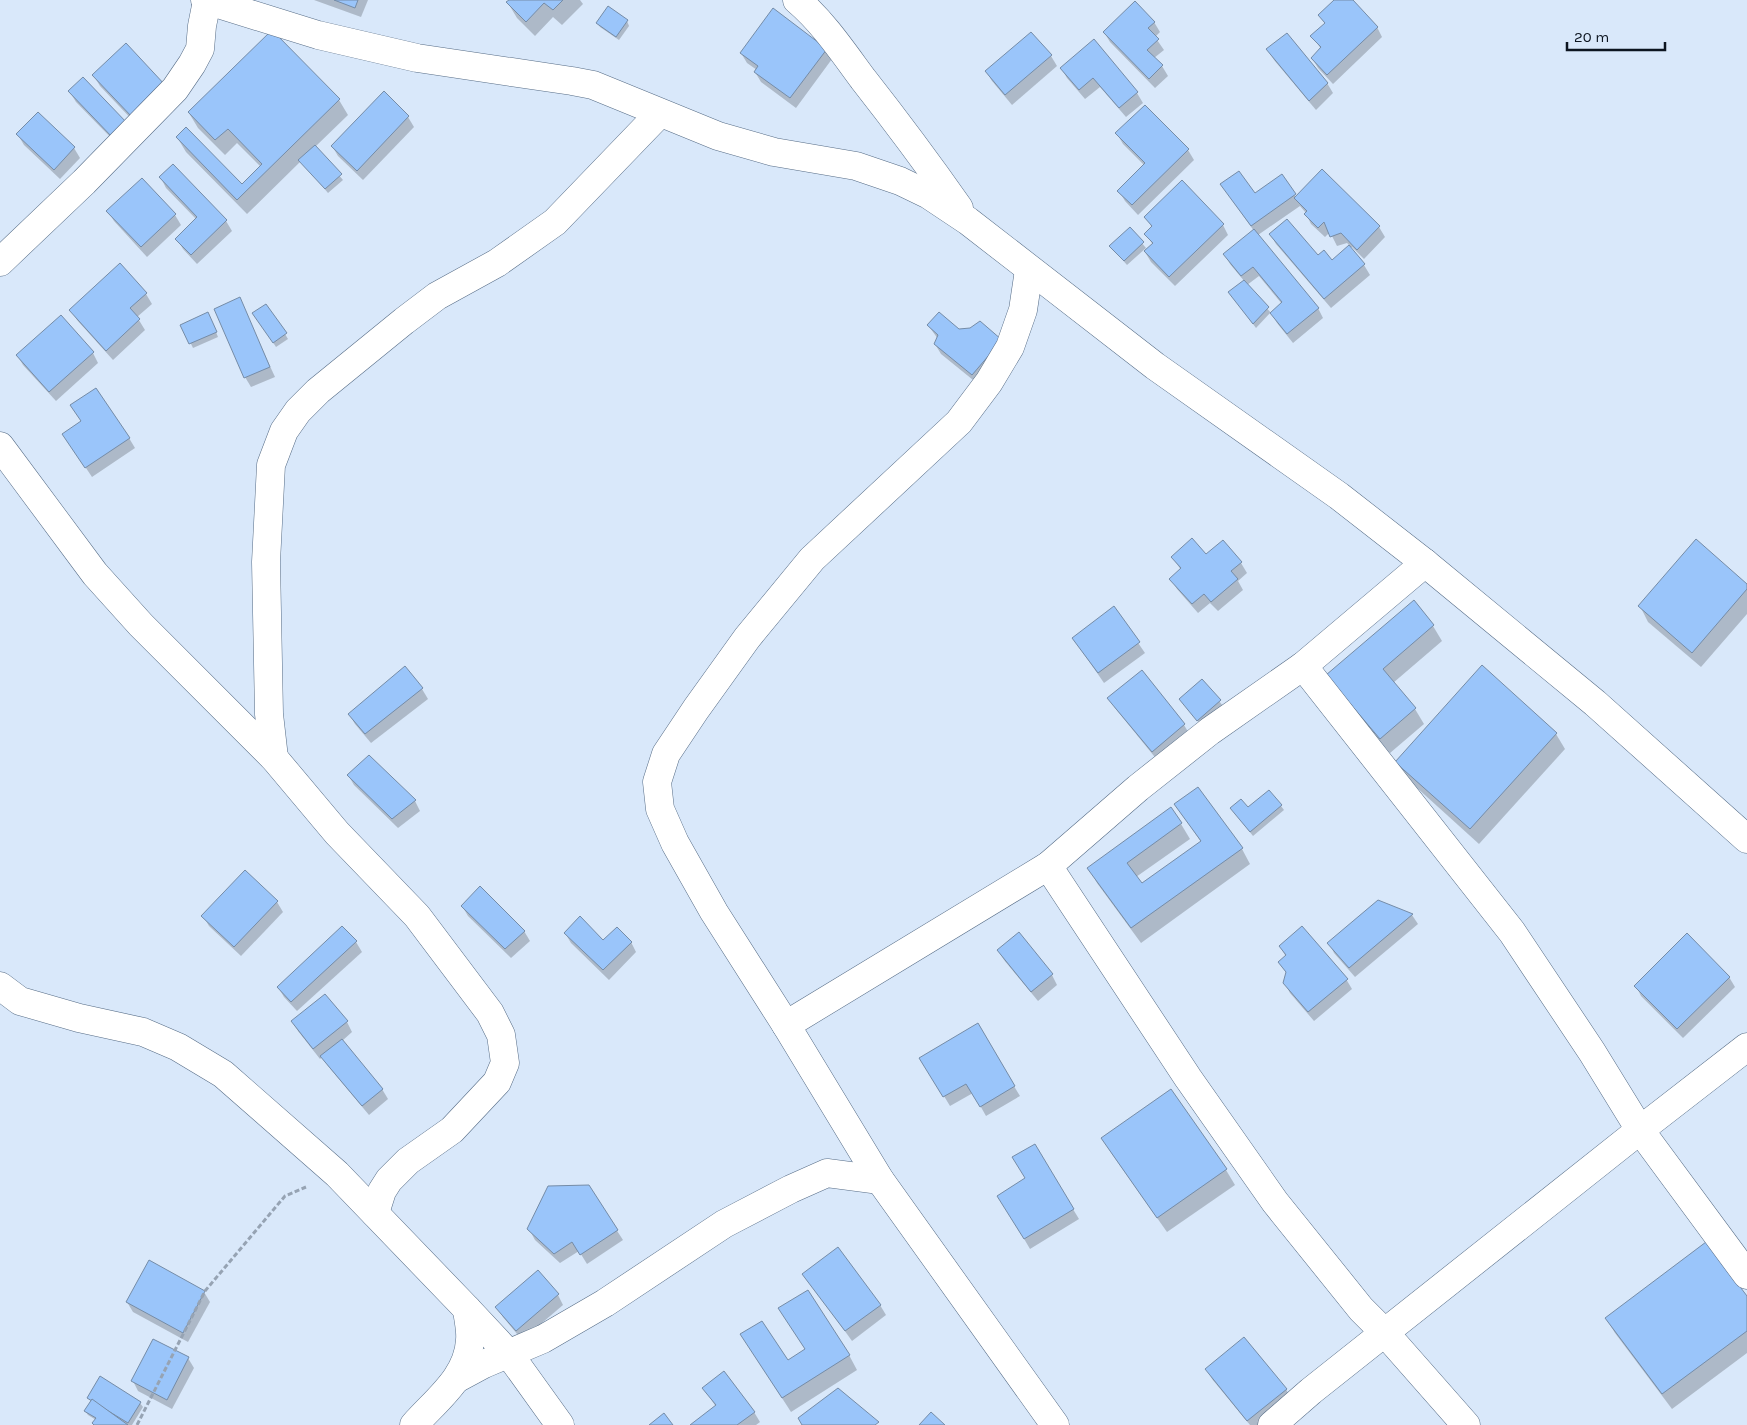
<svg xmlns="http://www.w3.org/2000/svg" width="1747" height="1425" font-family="Karla,sans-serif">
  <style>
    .shadow { fill: #0003; fill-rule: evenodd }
    .building { fill: #9ac5fa; stroke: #758ca7 }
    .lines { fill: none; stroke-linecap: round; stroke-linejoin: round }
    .minor-casing { stroke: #566c86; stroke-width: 29 }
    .path { stroke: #96a3b3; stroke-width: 3; stroke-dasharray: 5 2.5; stroke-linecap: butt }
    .minor { stroke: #fff; stroke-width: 28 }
  </style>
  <rect width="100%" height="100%" fill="#d9e8fa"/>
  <!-- shadow -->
  <g class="shadow">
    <path d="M314,0H368L361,17Z"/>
    <path d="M511,0H580L583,4L562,25L553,17L535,36L517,18L508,3Z"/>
    <path d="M1335,0H1351L1377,27L1382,37L1333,84L1318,68L1312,58L1321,49L1312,36L1325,24L1319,15Z"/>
    <path d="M627,21L629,26L619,40L600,27L597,23Z"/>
    <path d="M1154,22L1160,32L1155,37L1164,50L1154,58L1162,66L1168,76L1155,88L1110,42L1104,32Z"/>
    <path d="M272,32L339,100L348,115L315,147L343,180L328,193L301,161L247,214L186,152L177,137L242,186L261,167L237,143L225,155L198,128L189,113Z"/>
    <path d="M1094,41L1137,93L1143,103L1126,117L1100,87L1085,99L1067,78L1061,68Z"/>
    <path d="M126,45L139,127L100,86L94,76Z"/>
    <path d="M826,49L832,59L796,108L761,82L755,72L757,70L747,63L741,53Z"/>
    <path d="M1268,50L1327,83L1333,93L1316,110L1274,60Z"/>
    <path d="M1051,56L1057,66L1012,105L992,81L986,71Z"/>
    <path d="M83,79L120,147L76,102L70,92Z"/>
    <path d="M384,93L408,117L414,127L363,180L338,156L332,146Z"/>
    <path d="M38,113L74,148L80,158L60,179L24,145L18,135Z"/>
    <path d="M1117,134L1188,150L1194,160L1138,215L1125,201L1119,191L1145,166L1123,144Z"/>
    <path d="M173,166L226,221L232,231L197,264L183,249L177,239L197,220L166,188L161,178Z"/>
    <path d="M1322,171L1379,227L1385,237L1364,259L1352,247L1350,248L1364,265L1370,275L1331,308L1276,244L1270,234L1318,257L1332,261L1350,246L1347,243L1337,246L1330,232L1325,237L1311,224L1306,214V213L1300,206L1258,235L1318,308L1323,318L1293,343L1277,323L1271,312L1256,328L1232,296L1245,282L1230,264L1225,254L1254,231L1228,194L1254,195L1282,176L1296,197ZM1259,276L1282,304L1271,313L1247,285Z"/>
    <path d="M142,179L175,215L181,225L147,257L114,221L108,211Z"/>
    <path d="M1146,217L1223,225L1228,235L1175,286L1151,262L1145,252L1153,245L1146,234L1152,228Z"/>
    <path d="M1130,229L1146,248L1127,265L1114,250Z"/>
    <path d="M120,265L146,294L152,304L137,317L145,330L113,360L77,320L71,310Z"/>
    <path d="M239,299L275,377L251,387L245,377Z"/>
    <path d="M210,318L218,337L193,348L182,325Z"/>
    <path d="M257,318L285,334L288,339L276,347Z"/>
    <path d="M928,325L1001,340L978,384L941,354L935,344L938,339Z"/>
    <path d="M93,353L98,363L56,401L23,365L17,355Z"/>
    <path d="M77,415L129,438L135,448L92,477L70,444L82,422Z"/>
    <path d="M1223,542L1241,563L1247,573L1238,581L1243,590L1218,611L1210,603L1198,613L1177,589L1171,579L1181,570L1172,557L1206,556Z"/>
    <path d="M1747,586V614L1701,667L1648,622L1640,606Z"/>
    <path d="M1413,602L1433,626L1442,641L1393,683L1415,709L1424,724L1390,753L1336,690Z"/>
    <path d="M1114,608L1145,653L1104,683L1073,638Z"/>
    <path d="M405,668L422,689L428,699L371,743L355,724L349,714Z"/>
    <path d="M1142,672L1184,725L1190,735L1158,761L1115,708L1109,698Z"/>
    <path d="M1202,680L1223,706L1201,725L1180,699Z"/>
    <path d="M1556,734L1565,749L1479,844L1405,777L1396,762Z"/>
    <path d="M348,775L415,801L420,811L398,828L354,785Z"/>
    <path d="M1198,789L1242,849L1250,864L1141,943L1097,883L1089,868L1181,824L1190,839L1136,877L1142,885L1201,842L1176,805Z"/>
    <path d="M1281,806L1284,810L1253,836L1235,813Z"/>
    <path d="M245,872L277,902L283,912L241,956L209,926L203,916Z"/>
    <path d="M1378,901L1412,915L1418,924L1355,977L1334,953L1329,943Z"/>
    <path d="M462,906L524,931L530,941L511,958L468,916Z"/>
    <path d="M565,933L603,942H631L636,952L609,980L571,943Z"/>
    <path d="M356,942L362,952L297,1011L284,997L278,987Z"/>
    <path d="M1280,946L1346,979L1352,989L1314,1021L1290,993L1284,982L1287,974L1279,962L1286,957Z"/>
    <path d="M998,950L1052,975L1057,985L1038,1001L1004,960Z"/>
    <path d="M1729,977L1735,987L1683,1038L1641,996L1636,986Z"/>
    <path d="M292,1021L347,1022L352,1032L342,1041L382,1089L388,1099L369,1115L328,1066L322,1057L320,1059L298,1031Z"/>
    <path d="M977,1025L1020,1096L986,1116L973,1093L950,1106L921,1058Z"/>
    <path d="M1171,1091L1226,1170L1235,1185L1167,1232L1112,1154L1103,1139Z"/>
    <path d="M1034,1145L1079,1219L1030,1249L999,1196L1026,1179Z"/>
    <path d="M588,1186L623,1240L587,1264L579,1251L560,1263L535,1240L529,1229Z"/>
    <path d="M804,1274L880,1305L886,1315L852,1341Z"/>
    <path d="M204,1292L210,1302L188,1342L133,1312L127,1302Z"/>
    <path d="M558,1295L563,1305L522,1340L503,1317L497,1307Z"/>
    <path d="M1747,1298V1353L1672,1409L1615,1333L1606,1318Z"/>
    <path d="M751,1350L787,1362L849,1355L857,1370L791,1412Z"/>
    <path d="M188,1358L194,1368L172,1409L138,1391L133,1381Z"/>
    <path d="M1207,1369L1286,1389L1291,1399L1260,1425H1250L1212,1379Z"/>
    <path d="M704,1388L754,1412L760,1422L756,1425H692L716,1407Z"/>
    <path d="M89,1398L140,1403L143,1407L132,1425H95L96,1420L88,1415L85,1411L91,1402Z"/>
  </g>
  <!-- building -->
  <g class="building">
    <path d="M334,0H358L355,8Z"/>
    <path d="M509,0H563L553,10L544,3L526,22L506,2Z"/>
    <path d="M1334,0H1353L1378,27L1327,75L1311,58L1321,47L1310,36L1325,23L1318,15Z"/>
    <path d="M1135,1L1155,22L1148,28L1159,39L1147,50L1163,65L1149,79L1103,32Z"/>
    <path d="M608,6L628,20L616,37L596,23Z"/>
    <path d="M773,8L827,49L790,98L754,72L758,66L740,53Z"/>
    <path d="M272,30L340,99L237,200L176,137L186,127L242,184L262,164L228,129L215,140L188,112Z"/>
    <path d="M1031,32L1052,55L1005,95L985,71Z"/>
    <path d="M1287,33L1328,83L1309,101L1266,49Z"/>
    <path d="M1094,39L1138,92L1119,108L1093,78L1079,90L1060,68Z"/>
    <path d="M126,43L166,86L133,118L92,75Z"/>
    <path d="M83,77L128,124L113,138L68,91Z"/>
    <path d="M384,91L409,116L357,171L331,146Z"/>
    <path d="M1145,105L1189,149L1132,205L1117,191L1145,163L1115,133Z"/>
    <path d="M38,112L75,147L54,170L16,134Z"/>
    <path d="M315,145L342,174L325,189L298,160Z"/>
    <path d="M173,164L227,220L191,255L175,239L197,217L159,177Z"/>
    <path d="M1322,169L1380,226L1357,250L1341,233L1330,237L1324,222L1318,228L1304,214L1307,211L1294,198Z"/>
    <path d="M1239,171L1255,193L1282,174L1296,194L1251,226L1220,184Z"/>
    <path d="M142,178L176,214L141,247L106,211Z"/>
    <path d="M1182,180L1224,224L1169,277L1144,251L1153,243L1144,234L1152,226L1144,217Z"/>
    <path d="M1287,219L1318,255L1324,250L1332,260L1349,245L1365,264L1324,299L1269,234Z"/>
    <path d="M1130,227L1144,242L1124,261L1109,246Z"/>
    <path d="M1254,229L1319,308L1287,334L1270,313L1282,302L1253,267L1241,276L1223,254Z"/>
    <path d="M120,263L147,293L130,308L140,319L106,351L69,310Z"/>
    <path d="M1244,280L1269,307L1253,324L1228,292Z"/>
    <path d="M240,297L270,367L244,378L214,309Z"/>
    <path d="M266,304L287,333L273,343L252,313Z"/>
    <path d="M208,312L217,332L189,344L180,325Z"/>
    <path d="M939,312L959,329L970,328L980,321L1002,340L972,375L934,344L938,335L927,325Z"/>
    <path d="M61,315L94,352L49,392L16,355Z"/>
    <path d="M96,388L130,438L85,468L62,434L81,421L70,405Z"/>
    <path d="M1192,538L1206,554L1223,540L1242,562L1231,571L1238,579L1211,602L1204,594L1192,604L1169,579L1181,568L1171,557Z"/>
    <path d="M1696,539L1747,584V589L1692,653L1638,606Z"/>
    <path d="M1414,600L1434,625L1383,669L1416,708L1380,739L1326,675Z"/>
    <path d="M1114,606L1140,642L1098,673L1072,638Z"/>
    <path d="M1482,665L1557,733L1470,829L1395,762Z"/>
    <path d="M405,666L423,688L365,734L348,714Z"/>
    <path d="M1142,670L1185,724L1152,752L1107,698Z"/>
    <path d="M1202,679L1221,700L1197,721L1179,699Z"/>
    <path d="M369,755L416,800L392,819L347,775Z"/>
    <path d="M1198,787L1243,848L1131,928L1087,868L1171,807L1182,823L1127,863L1142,883L1201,841L1174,804Z"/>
    <path d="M1269,790L1282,805L1250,832L1230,808L1241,799L1248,807Z"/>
    <path d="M245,870L278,901L234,947L201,916Z"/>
    <path d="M480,886L525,931L505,949L461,906Z"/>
    <path d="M1378,900L1413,914L1349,968L1327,943Z"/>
    <path d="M580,916L603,940L617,927L632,942L603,970L564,933Z"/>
    <path d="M342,926L357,941L291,1002L277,987Z"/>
    <path d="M1302,926L1348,979L1308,1012L1283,983L1286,972L1278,962L1286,955L1279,946Z"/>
    <path d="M1019,932L1053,974L1031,992L997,950Z"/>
    <path d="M1687,933L1730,977L1677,1029L1634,986Z"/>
    <path d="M325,994L348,1021L313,1049L291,1021Z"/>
    <path d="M978,1023L1015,1086L980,1107L966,1084L943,1097L919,1058Z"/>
    <path d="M342,1039L383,1089L362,1106L320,1056Z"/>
    <path d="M1171,1089L1227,1169L1157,1218L1101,1138Z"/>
    <path d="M1035,1144L1074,1209L1024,1239L997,1196L1025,1178L1012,1157Z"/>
    <path d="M589,1185L618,1230L580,1255L572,1242L554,1254L527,1229L548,1186Z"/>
    <path d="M1706,1242L1747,1296V1331L1662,1394L1605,1318Z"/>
    <path d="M838,1247L881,1305L845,1331L802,1274Z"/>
    <path d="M149,1260L205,1291L183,1333L126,1302Z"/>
    <path d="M538,1270L559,1294L516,1331L495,1307Z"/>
    <path d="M808,1290L850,1355L782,1398L740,1334L762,1321L788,1360L805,1349L778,1308Z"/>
    <path d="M1244,1337L1287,1389L1247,1421L1205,1369Z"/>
    <path d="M153,1339L189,1357L167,1400L131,1381Z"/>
    <path d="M724,1371L755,1412L737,1425H690L716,1405L702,1388Z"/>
    <path d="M100,1376L141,1402L128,1423L87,1398Z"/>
    <path d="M838,1388L879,1422L875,1425H802L798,1418Z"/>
    <path d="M92,1399L128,1425H94L92,1423L96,1418L84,1411Z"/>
    <path d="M931,1412L945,1425H919Z"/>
    <path d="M664,1413L673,1425H649Z"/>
  </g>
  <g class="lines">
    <!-- minor casing -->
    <g class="minor-casing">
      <g id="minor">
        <path d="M205,0L318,35L417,58L572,81L593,85L718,136L774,152L856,166L900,181L929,195L968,221L1155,366L1339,496L1425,563L1595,703L1747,839"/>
        <path d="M797,0C823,22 843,52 863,79C896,121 928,164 959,208"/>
        <path d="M0,262L84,182L175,89L192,64L200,49L202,26L207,1"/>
        <path d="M1029,270L1023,310L1010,347L989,382L959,422L812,559L747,638L696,709L666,754L657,782L660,809L675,843L714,912L786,1025L880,1180L1055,1425"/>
        <path d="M0,446L95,574L141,625L274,758L337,833L417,916L490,1013L501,1035L505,1063L497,1082L452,1130L408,1161L389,1180L382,1191L375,1213"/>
        <path d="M1303,666L1512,932L1592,1052L1640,1130L1747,1275"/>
        <path d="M274,758L269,714L266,562L271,465L284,431L298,411L318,391L404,321L437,296L497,263L555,222L660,113"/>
        <path d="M1048,866L1188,1078L1275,1202L1361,1309L1385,1333L1466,1425"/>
        <path d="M0,986L20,1001L79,1018L143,1032L178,1047L223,1074L337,1174L467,1309L509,1354L560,1425"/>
        <path d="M786,1025L1048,866L1138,788L1210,731L1303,666L1425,563"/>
        <path d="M458,1378L484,1364L543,1339L605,1303L724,1224L791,1189L827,1173L880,1180"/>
        <path d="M414,1425C437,1399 468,1377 470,1340C471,1330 468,1319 467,1309"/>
        <path d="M1272,1425L1311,1391L1640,1130L1747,1047"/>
      </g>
    </g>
    <!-- path -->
    <path class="path" d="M137,1425L205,1291L285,1196L306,1187"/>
    <!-- minor -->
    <use href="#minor" class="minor"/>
  </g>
  <!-- scale -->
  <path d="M1567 42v8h98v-8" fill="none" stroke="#0d1520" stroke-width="2.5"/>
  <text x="1574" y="42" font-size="15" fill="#0d1520" stroke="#d9e8fa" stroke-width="4" paint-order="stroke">20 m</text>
</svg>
